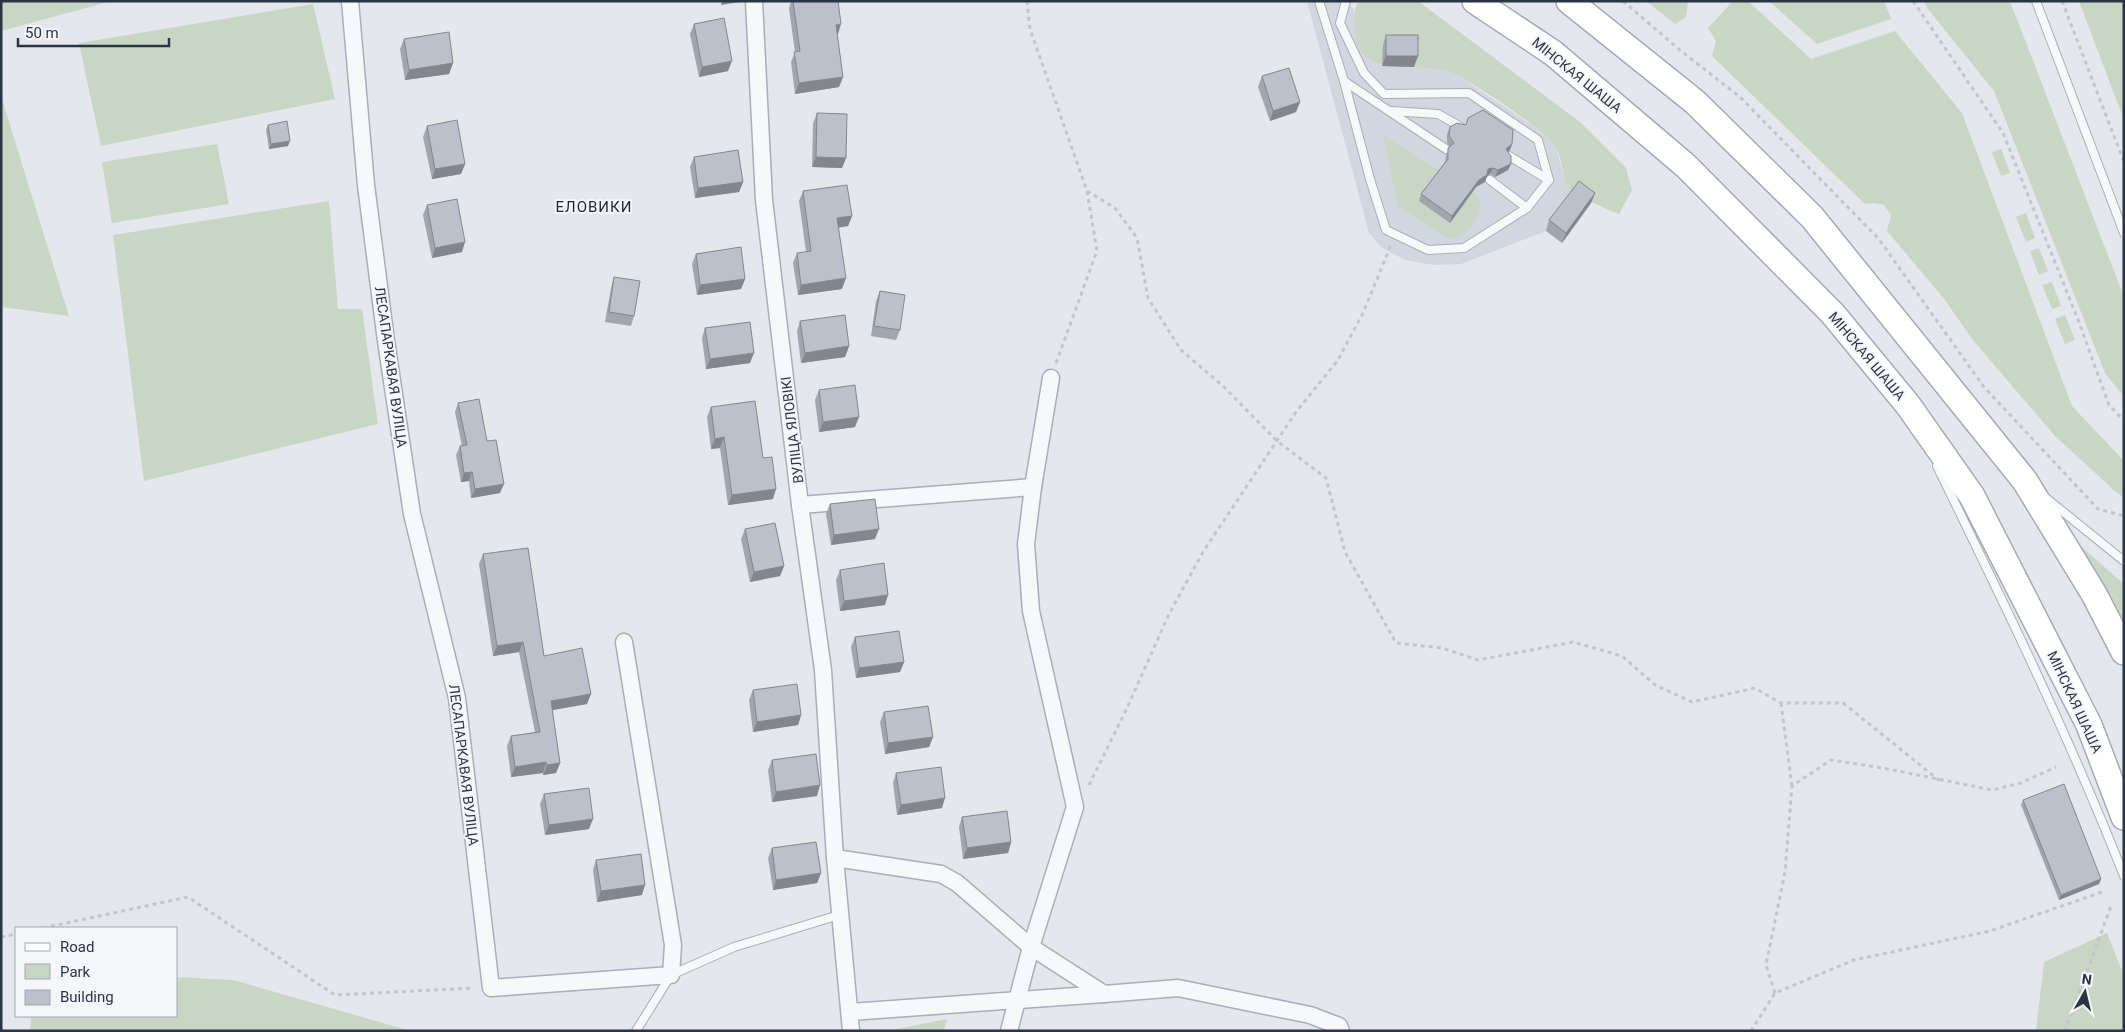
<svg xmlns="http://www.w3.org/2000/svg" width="2125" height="1032" font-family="Roboto,sans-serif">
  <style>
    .built { fill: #d2d6de; fill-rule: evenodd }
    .green { fill: #c9d6c5 }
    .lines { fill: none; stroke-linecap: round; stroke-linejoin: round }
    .lane-casing { stroke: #a9aeb7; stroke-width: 10 }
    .street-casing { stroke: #a9aeb7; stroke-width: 19 }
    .primary-casing { stroke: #a3abb8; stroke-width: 28 }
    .path { stroke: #c2c5cb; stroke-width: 3; stroke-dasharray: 4 4; stroke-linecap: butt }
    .lane { stroke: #f7f8fa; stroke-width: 8 }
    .street { stroke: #f7f8fa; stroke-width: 16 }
    .primary { stroke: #fff; stroke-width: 25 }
    .wall { fill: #a1a5ae }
    .shaded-wall { fill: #83868d }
    .building { fill: #bbc0ca; stroke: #83868d }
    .labels { text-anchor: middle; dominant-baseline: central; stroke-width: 4; stroke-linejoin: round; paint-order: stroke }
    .street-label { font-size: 14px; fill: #2b3445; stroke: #f4f6f9 }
    .neighbourhood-label { font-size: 15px; letter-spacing: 1px; fill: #1d2536; stroke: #f4f6f9 }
  </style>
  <rect width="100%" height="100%" fill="#e4e7ec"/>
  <!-- built -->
  <path class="built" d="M1307,1H1342L1354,9L1355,36L1382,66L1435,67L1454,73L1532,125L1555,145L1566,184L1575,191L1546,231L1461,264L1434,265L1405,260L1381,247L1369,233ZM1480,117L1511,137L1508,170L1476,187L1473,191L1477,195L1445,237L1384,135L1441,172L1445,166L1448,133Z"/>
  <!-- green -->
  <g class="green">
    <path d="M1,1H112L1,31Z"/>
    <path d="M1358,1H1418L1580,122L1626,168L1632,190L1619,214C1607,209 1568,194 1565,181C1562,170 1561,154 1554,145C1541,127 1476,85 1455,74C1424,58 1356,83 1355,31C1354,20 1353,11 1358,1Z"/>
    <path d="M1646,1H1688L1686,17L1675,24Z"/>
    <path d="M1733,1H1748L1811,59L1895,31L1962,113L2072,406L2124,461V497L2117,493L2055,436L1972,339L1945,300L1887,231L1891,215L1884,205L1875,203L1865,204L1712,56L1716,41L1708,28Z"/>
    <path d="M1769,1H1884L1891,19L1817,44Z"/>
    <path d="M1924,1H2010L2124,297V397L2105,373L1994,91L1927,8Z"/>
    <path d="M2079,1H2124V120Z"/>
    <path d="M313,4L335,99L101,146L79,43Z"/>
    <path d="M1,96L69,316L1,307Z"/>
    <path d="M1383,134L1441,172L1450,223L1473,191C1491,206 1469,232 1456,240L1445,237L1398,206Z"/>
    <path d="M217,144L229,204L112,223L102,162Z"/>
    <path d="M2001,149L2010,173L2001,176L1992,152Z"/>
    <path d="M329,201L338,309H362L378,424L144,481L113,235Z"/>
    <path d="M2026,213L2035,238L2026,242L2016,217Z"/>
    <path d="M2039,248L2048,271L2039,275L2030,251Z"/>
    <path d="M2052,282L2061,306L2052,309L2042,285Z"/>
    <path d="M2065,315L2075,340L2065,344L2055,319Z"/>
    <path d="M2078,544L2124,584V622Z"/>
    <path d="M2107,933L2124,976V1031H2036L2044,962Z"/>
    <path d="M176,977L233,980L411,1031H30L31,1016H176Z"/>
    <path d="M947,1019L944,1031H887Z"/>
  </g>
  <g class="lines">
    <!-- lane casing -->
    <g class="lane-casing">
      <g id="lane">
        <path d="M1319,1L1344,81L1446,149"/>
        <path d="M1346,1L1340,23L1364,73L1384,94L1469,93L1538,140L1549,180"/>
        <path d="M2036,1L2124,233"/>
        <path d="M1344,81L1370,179L1386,230L1428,250L1464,248L1527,208"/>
        <path d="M1391,111L1438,114L1461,127"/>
        <path d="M1509,156L1549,180"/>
        <path d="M1490,180L1527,208L1549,180"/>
        <path d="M1937,466C2003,601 2069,736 2124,876"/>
        <path d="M2046,498L2124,561"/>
        <path d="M636,1031L671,975L734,947L839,915"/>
      </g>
    </g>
    <!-- street casing -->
    <g class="street-casing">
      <g id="street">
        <path d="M350,1L366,185L386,341L412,514L457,698L491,988L671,975L673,945L624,642"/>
        <path d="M754,1L764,200L800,505L823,670L835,858L851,1031"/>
        <path d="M1033,487L1051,378"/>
        <path d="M800,505L1033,487L1026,544L1031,611L1075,807L1031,947L1009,1031"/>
        <path d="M835,858L941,874L957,883L1031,947L1104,994L1178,988L1310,1015L1339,1026L1341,1031"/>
        <path d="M850,1012L1104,994"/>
      </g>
    </g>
    <!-- primary casing -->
    <g class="primary-casing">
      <g id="primary">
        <path d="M1475,1L1553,53L1686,166L1833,314L1908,405L1972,496L2089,725L2124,817"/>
        <path d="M1569,1L1695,102L1812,217L2025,481L2094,594L2124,652"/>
      </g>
    </g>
    <!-- path -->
    <g class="path">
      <path d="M1027,1L1030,29L1087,191L1097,251L1056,363"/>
      <path d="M1623,1L1681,51L1740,97L1878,238L1984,387L2098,509L2124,516"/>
      <path d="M1913,1L2003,133L2077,317L2109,405L2124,421"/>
      <path d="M2062,1L2124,162"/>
      <path d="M1087,191L1115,208L1137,238L1148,298L1181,350L1224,387L1277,441L1326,478L1345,552L1396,643L1442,648L1478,660L1573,642L1622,656L1655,685L1692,702L1755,688L1781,703H1843L1940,781"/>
      <path d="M1781,703L1792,786"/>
      <path d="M1089,785L1127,708L1169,614L1203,552L1296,412L1338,360L1363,313L1391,245"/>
      <path d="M43,928L188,897L335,995L474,988"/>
      <path d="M1,937L16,934"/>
      <path d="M1775,993L1766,965L1785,872L1792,786L1831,760L1883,768L1992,790L2021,783L2056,767"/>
      <path d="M1751,1031L1775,993L1854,960L1990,931L2105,891"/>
      <path d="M2065,1031L2111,906"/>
    </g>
    <!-- lane -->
    <use href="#lane" class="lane"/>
    <!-- street -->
    <use href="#street" class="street"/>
    <!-- primary -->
    <use href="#primary" class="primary"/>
  </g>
  <!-- wall -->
  <g class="wall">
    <path d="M791,1H838V34H837L843,77L839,87L795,94L791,62L795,52L789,9Z"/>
    <path d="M694,24L728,71L699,77L690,34Z"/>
    <path d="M1386,35L1414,67L1382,66L1383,45Z"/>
    <path d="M404,39L453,63L449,74L405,80L400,49Z"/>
    <path d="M1262,76L1300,102L1296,112L1270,121L1258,87Z"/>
    <path d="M817,113L846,158L842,168L812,167L813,123Z"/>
    <path d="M268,125L288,146L269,149L266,130Z"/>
    <path d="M427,126L465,164L461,174L432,179L423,137Z"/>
    <path d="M1450,127L1512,144L1510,150L1508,152L1511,164L1508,170L1495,177L1490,174L1487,176L1485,182L1476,187L1450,223L1419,201L1421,194L1445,162L1446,155L1450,147L1447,143V134Z"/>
    <path d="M694,157L743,182L739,192L695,198L690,167Z"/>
    <path d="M803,191L852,216L848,226L838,228L842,289L798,295L793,263L797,253L806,252L799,201Z"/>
    <path d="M1595,193L1591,203L1562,243L1546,231L1549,220Z"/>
    <path d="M427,205L462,252L432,258L423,215Z"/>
    <path d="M696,254L745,279L741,289L697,295L692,264Z"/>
    <path d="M614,277L634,316L631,326L605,322L611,288Z"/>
    <path d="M880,291L900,330L896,340L871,336L876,301Z"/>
    <path d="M800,321L849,346L845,357L801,363L797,331Z"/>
    <path d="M705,328L750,363L706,369L702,338Z"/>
    <path d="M819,390L855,427L819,432L815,400Z"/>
    <path d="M458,403L487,441L500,493L471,498L469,481L461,482L456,455L460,446H462L455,412Z"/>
    <path d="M711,407L763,458L773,499L728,505L720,448L711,449L707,417Z"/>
    <path d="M830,504L875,539L831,545L826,514Z"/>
    <path d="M745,529L784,566L780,576L750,582L741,539Z"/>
    <path d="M483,554L544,656L587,704L552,710L560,763L556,773L543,775V773L511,777L507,746L511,736L535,732L519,652L493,656L479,564Z"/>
    <path d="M840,570L885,605L840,611L836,580Z"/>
    <path d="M855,637L904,662L900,672L856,678L851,647Z"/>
    <path d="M753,690L801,715L798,725L753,732L749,700Z"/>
    <path d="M884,712L933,737L929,747L885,754L880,722Z"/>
    <path d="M772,760L817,796L772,802L768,770Z"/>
    <path d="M896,773L942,808L897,815L893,783Z"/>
    <path d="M544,794L589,829L545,835L540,804Z"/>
    <path d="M2023,800L2101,879L2099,884L2059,900L2021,805Z"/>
    <path d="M962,817L1011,842L1008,853L963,859L959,827Z"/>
    <path d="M772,848L821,873L817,883L773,890L768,858Z"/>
    <path d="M596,860L642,895L597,902L593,870Z"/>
  </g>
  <!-- shaded-wall -->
  <g class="shaded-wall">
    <path d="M722,1H741L740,2L721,5Z"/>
    <path d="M841,24L838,34L832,35L836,25Z"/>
    <path d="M1386,56H1418L1414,67L1382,66Z"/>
    <path d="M732,61L728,71L699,77L702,67Z"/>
    <path d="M453,63L449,74L405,80L409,70Z"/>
    <path d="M843,77L839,87L795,94L799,83Z"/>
    <path d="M1300,102L1296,112L1270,121L1273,111Z"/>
    <path d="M290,141L288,146L269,149L271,144Z"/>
    <path d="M1512,144L1510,150L1503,155L1506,149Z"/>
    <path d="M816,157L846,158L842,168L812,167Z"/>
    <path d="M465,164L461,174L432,179L435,169Z"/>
    <path d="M1511,164L1508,170L1495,177L1498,170Z"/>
    <path d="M1493,168L1490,174L1487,176L1485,182L1476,187L1450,223L1452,216L1479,180L1488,169Z"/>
    <path d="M743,182L739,192L695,198L698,188Z"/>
    <path d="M1595,193L1591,203L1562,243L1566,233Z"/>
    <path d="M852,216L848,226L833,228L837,218Z"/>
    <path d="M465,242L462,252L432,258L435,248Z"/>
    <path d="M846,278L842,289L798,295L801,285Z"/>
    <path d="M745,279L741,289L697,295L700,285Z"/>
    <path d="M849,346L845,357L801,363L805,353Z"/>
    <path d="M754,353L750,363L706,369L710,359Z"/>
    <path d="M859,417L855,427L819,432L823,422Z"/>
    <path d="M724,437L720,448L711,449L715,439Z"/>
    <path d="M472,472L469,481L461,482L464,473Z"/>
    <path d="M504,484L500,493L471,498L475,489Z"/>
    <path d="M776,489L773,499L728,505L732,495Z"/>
    <path d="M879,529L875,539L831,545L834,535Z"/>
    <path d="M784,566L780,576L750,582L754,572Z"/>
    <path d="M888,595L885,605L840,611L844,601Z"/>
    <path d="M523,642L519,652L493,656L497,646Z"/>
    <path d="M904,662L900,672L856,678L859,668Z"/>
    <path d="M591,694L587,704L547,711L551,701Z"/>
    <path d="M801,715L798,725L753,732L757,722Z"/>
    <path d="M933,737L929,747L885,754L888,743Z"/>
    <path d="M546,762L543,773L511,777L515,767Z"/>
    <path d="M560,763L556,773L543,775L547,765Z"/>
    <path d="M820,785L817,796L772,802L776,792Z"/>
    <path d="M945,798L942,808L897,815L901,805Z"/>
    <path d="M593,819L589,829L545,835L549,825Z"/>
    <path d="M1011,842L1008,853L963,859L967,848Z"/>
    <path d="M821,873L817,883L773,890L776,880Z"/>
    <path d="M2101,879L2099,884L2059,900L2061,895Z"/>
    <path d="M645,885L642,895L597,902L601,891Z"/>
  </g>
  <!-- building -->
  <g class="building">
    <path d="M793,1H838L841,24L836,25L843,77L799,83L794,52L800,51Z"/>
    <path d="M724,18L732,61L702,67L694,24Z"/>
    <path d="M449,32L453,63L409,70L404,39Z"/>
    <rect x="1386" y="35" width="32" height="21"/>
    <path d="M1289,68L1300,102L1273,111L1262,76Z"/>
    <path d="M1483,110L1513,130L1512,144L1506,149L1511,156V164L1498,170L1493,168L1488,169L1487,175L1479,180L1452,216L1421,194L1448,159V148L1454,143L1449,136L1450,127L1457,123L1466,125L1468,118Z"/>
    <path d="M817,113L847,114L846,158L816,157Z"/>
    <path d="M457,120L465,164L435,169L427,126Z"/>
    <path d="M287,121L290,141L271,144L268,125Z"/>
    <path d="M738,150L743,182L698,188L694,157Z"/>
    <path d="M1579,181L1595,193L1566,233L1549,220Z"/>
    <path d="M847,185L852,216L837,218L846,278L801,285L797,253L811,251L803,191Z"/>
    <path d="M457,199L465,242L435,248L427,205Z"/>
    <path d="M741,247L745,279L700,285L696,254Z"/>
    <path d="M614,277L640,281L634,316L609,312Z"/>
    <path d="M880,291L905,295L900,330L874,326Z"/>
    <path d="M845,315L849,346L805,353L800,321Z"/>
    <path d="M750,322L754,353L710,359L705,328Z"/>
    <path d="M855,385L859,417L823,422L819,390Z"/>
    <path d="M479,399L487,441L496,440L504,484L475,489L472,472L464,473L460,446L467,445L458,403Z"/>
    <path d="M755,401L763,458L772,457L776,489L732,495L724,437L715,439L711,407Z"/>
    <path d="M875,499L879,529L834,535L830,504Z"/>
    <path d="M775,523L784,566L754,572L745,529Z"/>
    <path d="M528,548L544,656L582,648L591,694L551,701L560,763L547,765L546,762L515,767L511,736L540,732L523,642L497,646L483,554Z"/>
    <path d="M884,563L888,595L844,601L840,570Z"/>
    <path d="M899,631L904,662L859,668L855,637Z"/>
    <path d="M797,684L801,715L757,722L753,690Z"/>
    <path d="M928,706L933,737L888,743L884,712Z"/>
    <path d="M816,754L820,785L776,792L772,760Z"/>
    <path d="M941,767L945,798L901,805L896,773Z"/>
    <path d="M2064,784L2101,879L2061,895L2023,800Z"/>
    <path d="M589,788L593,819L549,825L544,794Z"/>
    <path d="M1007,811L1011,842L967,848L962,817Z"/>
    <path d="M816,842L821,873L776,880L772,848Z"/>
    <path d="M641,854L645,885L601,891L596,860Z"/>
  </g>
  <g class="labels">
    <!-- street labels -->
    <g class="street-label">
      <text transform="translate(1577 75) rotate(39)">МІНСКАЯ ШАША</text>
      <text transform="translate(1867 356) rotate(50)">МІНСКАЯ ШАША</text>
      <text transform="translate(391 367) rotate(82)">ЛЕСАПАРКАВАЯ ВУЛІЦА</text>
      <text transform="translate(792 430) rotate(-97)">ВУЛІЦА ЯЛОВІКІ</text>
      <text transform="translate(2075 702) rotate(65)">МІНСКАЯ ШАША</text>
      <text transform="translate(464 765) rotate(83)">ЛЕСАПАРКАВАЯ ВУЛІЦА</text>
    </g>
    <!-- neighbourhood labels -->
    <g class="neighbourhood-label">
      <text x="594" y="207">ЕЛОВИКИ</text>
    </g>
  </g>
  <!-- border -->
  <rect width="2125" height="1032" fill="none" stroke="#2b3445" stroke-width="5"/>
  <!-- legend -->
  <rect x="15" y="927" width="162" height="90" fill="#f4f6f9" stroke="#a4a8b1"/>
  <rect x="25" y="943" width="25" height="8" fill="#ffffff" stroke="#a4a8b1"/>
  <text x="60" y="952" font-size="15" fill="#2b3445">Road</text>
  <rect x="25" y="964" width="25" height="15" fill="#c9d6c5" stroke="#a4a8b1"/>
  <text x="60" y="977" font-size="15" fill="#2b3445">Park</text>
  <rect x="25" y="990" width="25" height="15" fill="#bbc0ca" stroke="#a4a8b1"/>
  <text x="60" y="1002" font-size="15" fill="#2b3445">Building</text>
  <!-- north arrow -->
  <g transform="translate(2085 992) rotate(8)" stroke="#f4f6f9" stroke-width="4" paint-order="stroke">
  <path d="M0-4L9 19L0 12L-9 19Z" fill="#2b3445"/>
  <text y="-8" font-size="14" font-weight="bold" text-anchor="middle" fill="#2b3445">N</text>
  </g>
  <!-- scale -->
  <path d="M18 38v8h151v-8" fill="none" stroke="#2b3445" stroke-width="2.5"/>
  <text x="25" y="38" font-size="15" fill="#2b3445" stroke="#f4f6f9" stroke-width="4" paint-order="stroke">50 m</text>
</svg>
